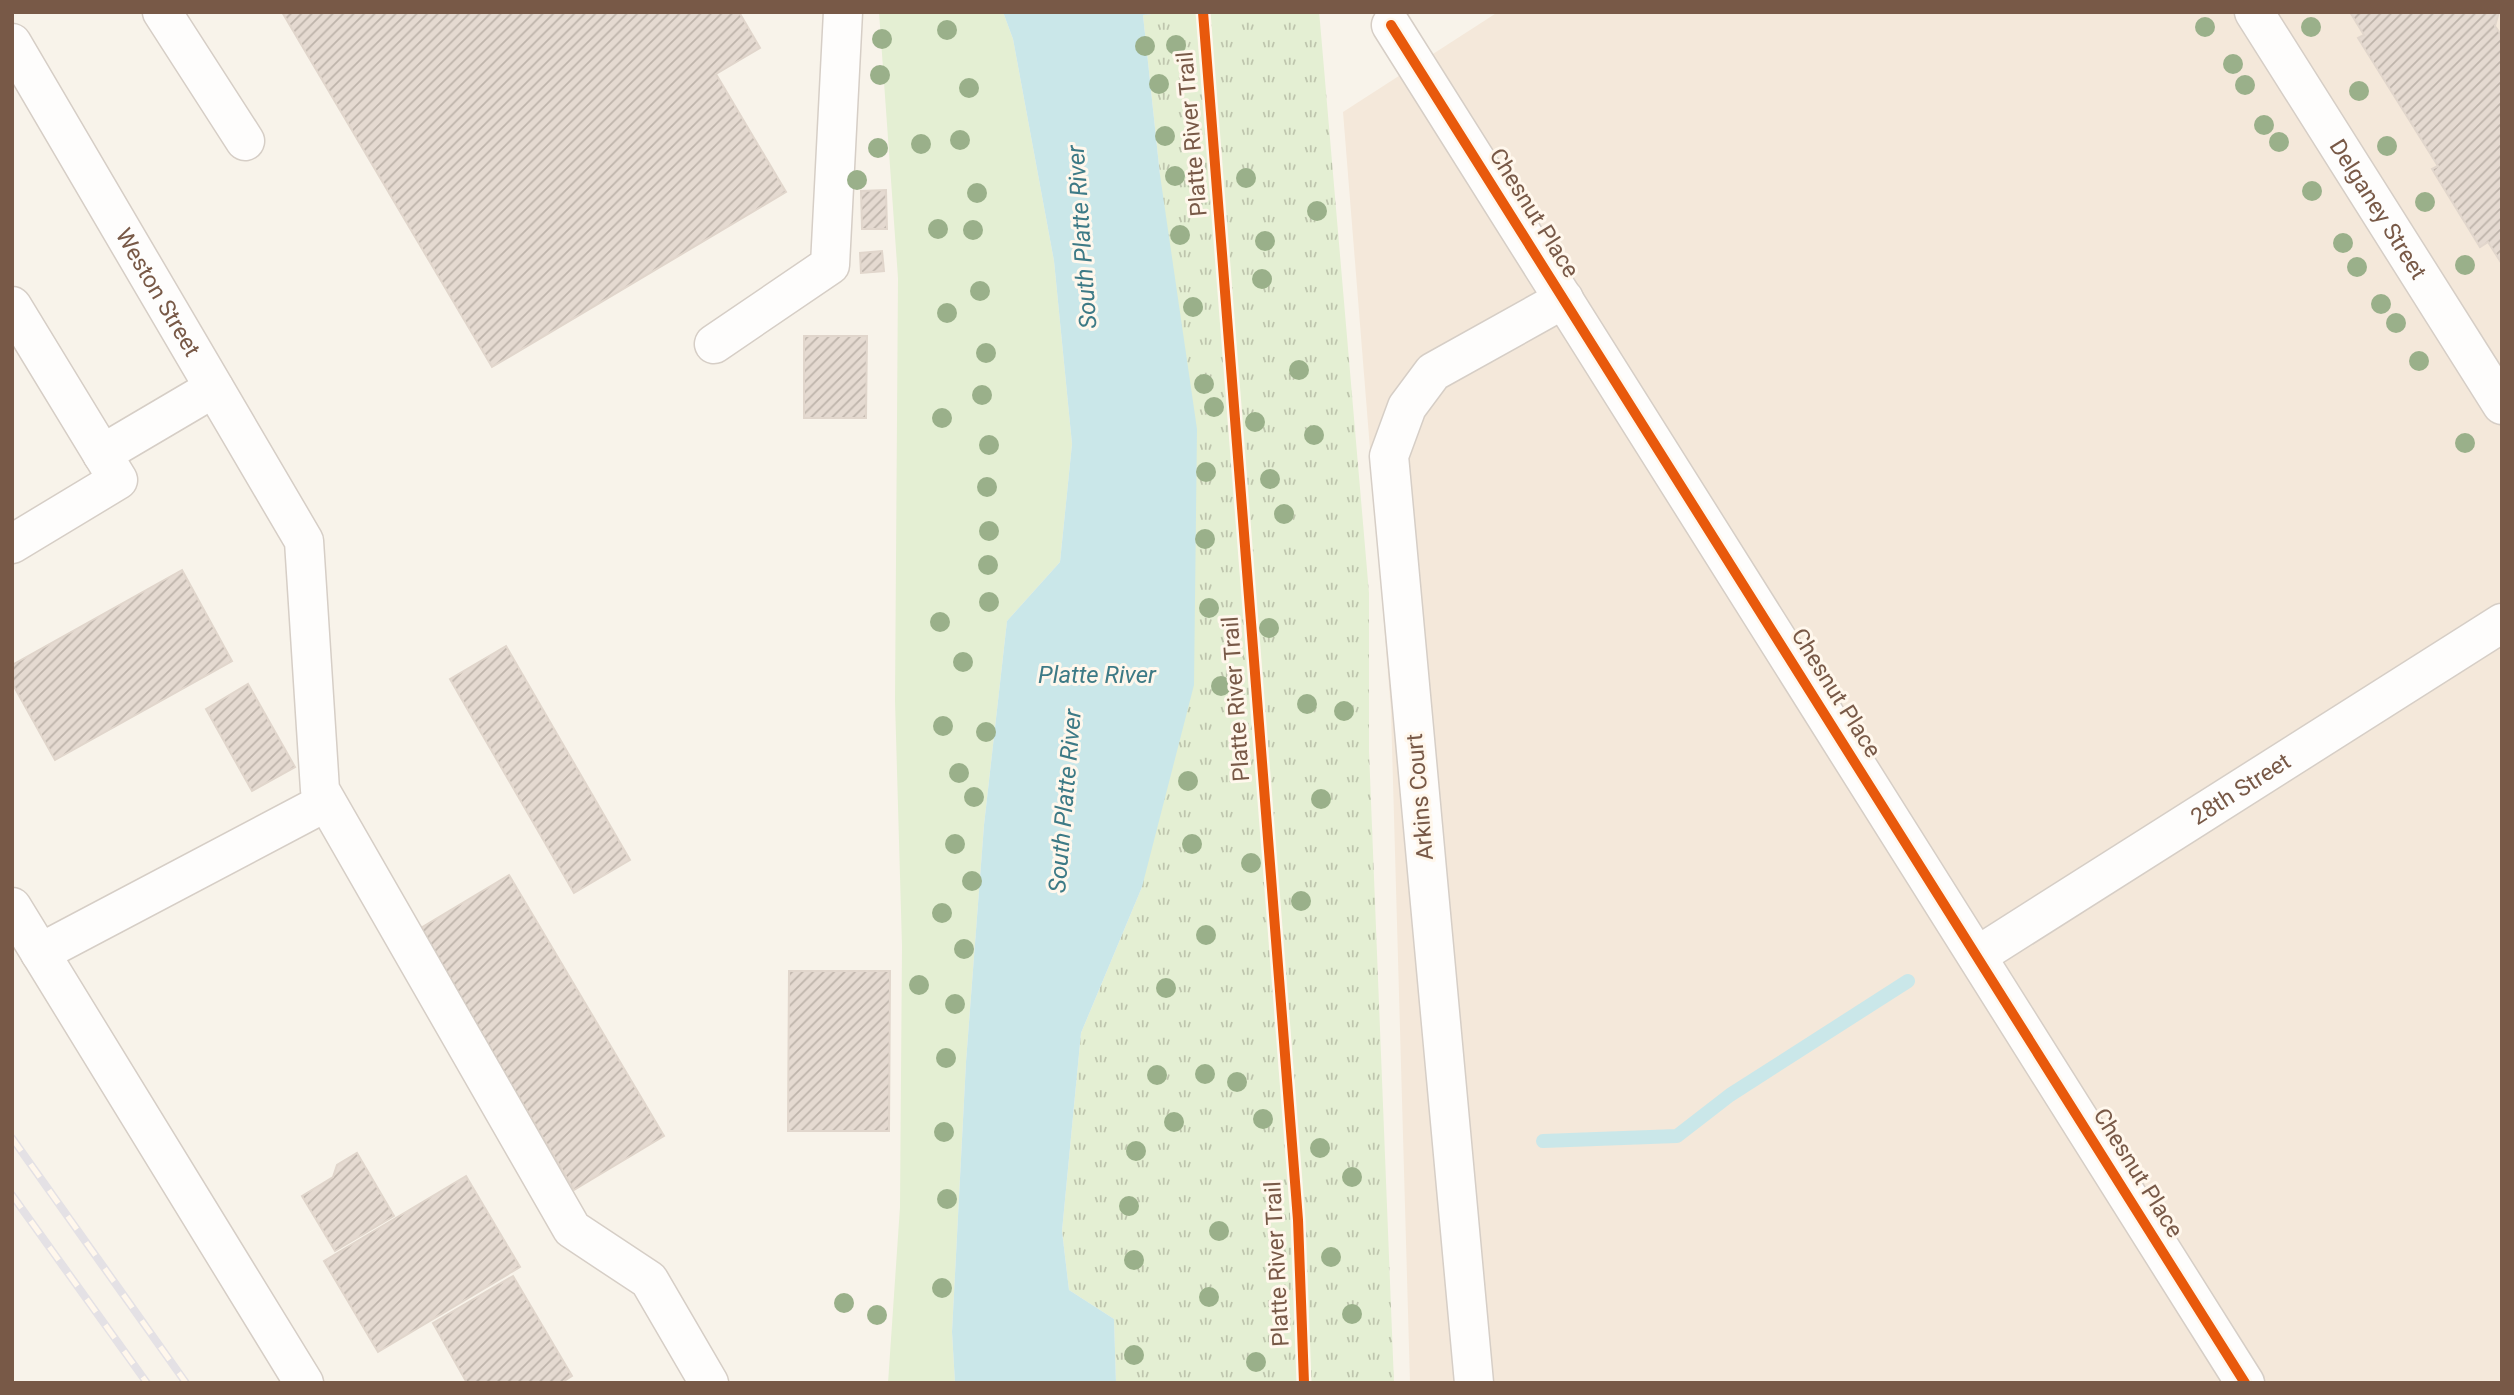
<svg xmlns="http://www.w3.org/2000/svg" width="2514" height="1395" font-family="Roboto,sans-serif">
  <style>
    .residential { fill: #f4e8da }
    .grass { fill: #e4efd3 }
    .park { fill: url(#park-tufts) }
    .water { fill: #cae7e9 }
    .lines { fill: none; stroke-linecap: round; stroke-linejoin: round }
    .stream { stroke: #cae7e9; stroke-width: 14 }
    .building { fill: url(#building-hatch); stroke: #e1d6cc; stroke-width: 2 }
    .minor-casing { stroke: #d6cec6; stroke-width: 41 }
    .minor { stroke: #fefdfc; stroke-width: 38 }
    .rail-casing { stroke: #e4e1e5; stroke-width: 8 }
    .rail { stroke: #fff7ec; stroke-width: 5; stroke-dasharray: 16; stroke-linecap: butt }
    .cycleway-casing { stroke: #fff7ec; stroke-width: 15 }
    .cycleway { stroke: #e8590c; stroke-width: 10 }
    .tree { fill: #9ab08a }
    .labels { text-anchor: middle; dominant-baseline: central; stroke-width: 6; stroke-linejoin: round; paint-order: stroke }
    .street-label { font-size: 23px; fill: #785947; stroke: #fff7ec }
    .water-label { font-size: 24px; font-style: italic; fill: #3d7a86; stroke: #fff7ec }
  </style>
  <defs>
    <pattern id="park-tufts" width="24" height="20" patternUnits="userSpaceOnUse" patternTransform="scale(1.75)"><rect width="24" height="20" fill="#e4efd3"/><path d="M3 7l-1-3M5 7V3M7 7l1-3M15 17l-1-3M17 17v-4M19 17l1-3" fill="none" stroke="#bec5ad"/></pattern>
    <pattern id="building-hatch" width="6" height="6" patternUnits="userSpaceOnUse" patternTransform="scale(1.75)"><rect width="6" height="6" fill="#e5dad1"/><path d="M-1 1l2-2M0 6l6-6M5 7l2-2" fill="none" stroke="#beb4ab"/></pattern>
  </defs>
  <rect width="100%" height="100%" fill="#f8f3ea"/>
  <!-- residential -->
  <path class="residential" d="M1498,12H2502V1383H1410L1391,711L1343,112Z"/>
  <!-- grass -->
  <path class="grass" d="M879,12H1003L1013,39L1054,261L1072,444L1060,562L1007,621L984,825L966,1062L952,1332L955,1383H888L900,1207L902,946L895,701L898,278Z"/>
  <!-- park -->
  <path class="park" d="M1170,12H1319L1320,22L1369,593V751L1394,1383H1116L1114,1319L1069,1290L1062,1231L1081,1033L1142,887L1160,175L1143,15Z"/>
  <!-- water -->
  <path class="water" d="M1003,12H1170L1143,15L1160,175L1197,429L1194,685L1142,887L1081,1033L1062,1231L1069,1290L1114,1319L1116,1383H955L952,1332L966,1062L984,825L1007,621L1060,562L1072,444L1054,261L1013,39Z"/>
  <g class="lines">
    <!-- stream -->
    <path class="stream" d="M1543,1141L1677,1136L1730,1095L1908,981"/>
  </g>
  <!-- building -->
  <g class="building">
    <path d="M282,12H739L760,48L716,74L786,192L492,367Z"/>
    <path d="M2350,12H2499L2495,26L2502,36V264L2488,242L2480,247L2432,169L2438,166L2358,38L2364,35Z"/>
    <path d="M886,190L887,229H862L861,191Z"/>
    <path d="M882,251L884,271L861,273L860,253Z"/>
    <path d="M804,336H867L866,418H804Z"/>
    <path d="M182,570L232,661L55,760L12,683V665Z"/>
    <path d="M506,646L630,860L574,893L450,679Z"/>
    <path d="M248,684L295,767L252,791L206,709Z"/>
    <path d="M509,875L664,1136L574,1190L419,929Z"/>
    <path d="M789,971H890L889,1131H788Z"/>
    <path d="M357,1153L394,1216L335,1251L302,1196L333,1177L337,1165Z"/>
    <path d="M466,1176L520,1267L378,1352L324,1261Z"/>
    <path d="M513,1276L572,1376L561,1383H467L433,1323Z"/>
  </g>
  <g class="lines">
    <!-- minor casing -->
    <g class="minor-casing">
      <g id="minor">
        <path d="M162,12L245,141"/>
        <path id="s1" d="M2254,12L2502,405"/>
        <path d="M1391,25L2245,1383"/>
        <path id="s2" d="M12,43L304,541L320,790L572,1229L649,1280L709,1383"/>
        <path d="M12,306L118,480L12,544"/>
        <path d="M714,344L830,265L843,12"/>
        <path d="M102,454L214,388"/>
        <path d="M12,907L304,1383"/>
        <path d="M40,953L326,802"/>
        <path id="s3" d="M1977,956L2502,623"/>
        <path d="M1474,1383L1389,456L1407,407L1433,372L1564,299"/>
      </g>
    </g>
    <!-- minor -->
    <use href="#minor" class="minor"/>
    <!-- rail casing -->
    <g class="rail-casing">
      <g id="rail">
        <path d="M12,1138L186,1383"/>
        <path d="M12,1195L147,1383"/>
      </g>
    </g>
    <!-- rail -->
    <use href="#rail" class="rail"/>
    <!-- cycleway casing -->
    <g class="cycleway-casing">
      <g id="cycleway">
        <path d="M1203,12L1298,1220L1304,1383"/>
        <path d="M1391,25L2245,1383"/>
      </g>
    </g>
    <!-- cycleway -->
    <use href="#cycleway" class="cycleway"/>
  </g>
  <!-- trees -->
  <g class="tree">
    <circle cx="2205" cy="27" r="10"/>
    <circle cx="2311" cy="27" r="10"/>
    <circle cx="947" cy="30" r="10"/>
    <circle cx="882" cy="39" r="10"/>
    <circle cx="1176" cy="45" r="10"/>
    <circle cx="1145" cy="46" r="10"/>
    <circle cx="2233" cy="64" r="10"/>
    <circle cx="880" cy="75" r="10"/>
    <circle cx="1159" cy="84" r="10"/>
    <circle cx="2245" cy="85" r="10"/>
    <circle cx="969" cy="88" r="10"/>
    <circle cx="2359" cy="91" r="10"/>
    <circle cx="2264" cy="125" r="10"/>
    <circle cx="1165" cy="136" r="10"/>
    <circle cx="960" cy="140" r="10"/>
    <circle cx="2279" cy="142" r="10"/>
    <circle cx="921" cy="144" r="10"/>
    <circle cx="2387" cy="146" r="10"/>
    <circle cx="878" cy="148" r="10"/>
    <circle cx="1175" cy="176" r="10"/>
    <circle cx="1246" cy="178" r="10"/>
    <circle cx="857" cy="180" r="10"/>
    <circle cx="2312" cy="191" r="10"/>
    <circle cx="977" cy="193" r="10"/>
    <circle cx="2425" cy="202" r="10"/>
    <circle cx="1317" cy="211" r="10"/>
    <circle cx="938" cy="229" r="10"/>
    <circle cx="973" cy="230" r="10"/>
    <circle cx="1180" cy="235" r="10"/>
    <circle cx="1265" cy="241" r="10"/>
    <circle cx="2343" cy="243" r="10"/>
    <circle cx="2465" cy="265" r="10"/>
    <circle cx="2357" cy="267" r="10"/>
    <circle cx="1262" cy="279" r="10"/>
    <circle cx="980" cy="291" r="10"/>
    <circle cx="2381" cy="304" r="10"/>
    <circle cx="1193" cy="307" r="10"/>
    <circle cx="947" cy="313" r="10"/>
    <circle cx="2396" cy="323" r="10"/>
    <circle cx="986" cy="353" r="10"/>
    <circle cx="2419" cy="361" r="10"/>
    <circle cx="1299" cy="370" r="10"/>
    <circle cx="1204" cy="384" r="10"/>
    <circle cx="982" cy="395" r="10"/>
    <circle cx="1214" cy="407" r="10"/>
    <circle cx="942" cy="418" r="10"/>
    <circle cx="1255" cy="422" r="10"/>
    <circle cx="1314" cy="435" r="10"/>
    <circle cx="2465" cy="443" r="10"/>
    <circle cx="989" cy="445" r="10"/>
    <circle cx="1206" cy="472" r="10"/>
    <circle cx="1270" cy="479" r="10"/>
    <circle cx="987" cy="487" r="10"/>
    <circle cx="1284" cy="514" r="10"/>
    <circle cx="989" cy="531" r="10"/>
    <circle cx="1205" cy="539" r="10"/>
    <circle cx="988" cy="565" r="10"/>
    <circle cx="989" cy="602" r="10"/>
    <circle cx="1209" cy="608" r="10"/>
    <circle cx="940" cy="622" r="10"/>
    <circle cx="1269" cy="628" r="10"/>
    <circle cx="963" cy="662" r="10"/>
    <circle cx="1221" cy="686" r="10"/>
    <circle cx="1307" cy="704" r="10"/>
    <circle cx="1344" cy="711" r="10"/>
    <circle cx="943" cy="726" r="10"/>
    <circle cx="986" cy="732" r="10"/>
    <circle cx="959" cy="773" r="10"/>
    <circle cx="1188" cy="781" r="10"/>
    <circle cx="974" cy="797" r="10"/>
    <circle cx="1321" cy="799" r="10"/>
    <circle cx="955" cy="844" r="10"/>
    <circle cx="1192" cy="844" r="10"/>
    <circle cx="1251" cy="863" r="10"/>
    <circle cx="972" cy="881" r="10"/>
    <circle cx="1301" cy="901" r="10"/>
    <circle cx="942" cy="913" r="10"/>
    <circle cx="1206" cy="935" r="10"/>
    <circle cx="964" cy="949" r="10"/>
    <circle cx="919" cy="985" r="10"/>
    <circle cx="1166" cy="988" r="10"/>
    <circle cx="955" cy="1004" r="10"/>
    <circle cx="946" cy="1058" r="10"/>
    <circle cx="1205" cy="1074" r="10"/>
    <circle cx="1157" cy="1075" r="10"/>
    <circle cx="1237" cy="1082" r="10"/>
    <circle cx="1263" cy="1119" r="10"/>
    <circle cx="1174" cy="1122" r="10"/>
    <circle cx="944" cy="1132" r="10"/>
    <circle cx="1320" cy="1148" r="10"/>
    <circle cx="1136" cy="1151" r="10"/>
    <circle cx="1352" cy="1177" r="10"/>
    <circle cx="947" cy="1199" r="10"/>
    <circle cx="1129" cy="1206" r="10"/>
    <circle cx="1219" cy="1231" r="10"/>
    <circle cx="1331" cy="1257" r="10"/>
    <circle cx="1134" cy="1260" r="10"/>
    <circle cx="942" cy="1288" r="10"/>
    <circle cx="1209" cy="1297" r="10"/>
    <circle cx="844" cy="1303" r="10"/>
    <circle cx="1352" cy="1314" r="10"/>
    <circle cx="877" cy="1315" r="10"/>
    <circle cx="1134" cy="1355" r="10"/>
    <circle cx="1256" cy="1362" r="10"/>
  </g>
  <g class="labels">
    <!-- street labels -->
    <g class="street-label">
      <text transform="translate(1192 134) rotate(-95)">Platte River Trail</text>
      <text stroke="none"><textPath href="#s1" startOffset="233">Delganey Street</textPath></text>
      <text transform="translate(1534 213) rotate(58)">Chesnut Place</text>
      <text stroke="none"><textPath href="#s2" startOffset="289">Weston Street</textPath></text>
      <text transform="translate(1836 693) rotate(58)">Chesnut Place</text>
      <text transform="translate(1236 699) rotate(-94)">Platte River Trail</text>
      <text stroke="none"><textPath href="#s3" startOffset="312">28th Street</textPath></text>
      <text transform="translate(1420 797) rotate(-95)">Arkins Court</text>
      <text transform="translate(2138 1173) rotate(58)">Chesnut Place</text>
      <text transform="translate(1277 1264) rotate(-93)">Platte River Trail</text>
    </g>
    <!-- water labels -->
    <g class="water-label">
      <text transform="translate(1082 237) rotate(-94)">South Platte River</text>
      <text x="1097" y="675">Platte River</text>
      <text transform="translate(1065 801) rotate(-85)">South Platte River</text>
    </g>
  </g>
  <!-- border -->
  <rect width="2514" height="1395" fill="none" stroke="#785947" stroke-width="28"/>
</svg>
